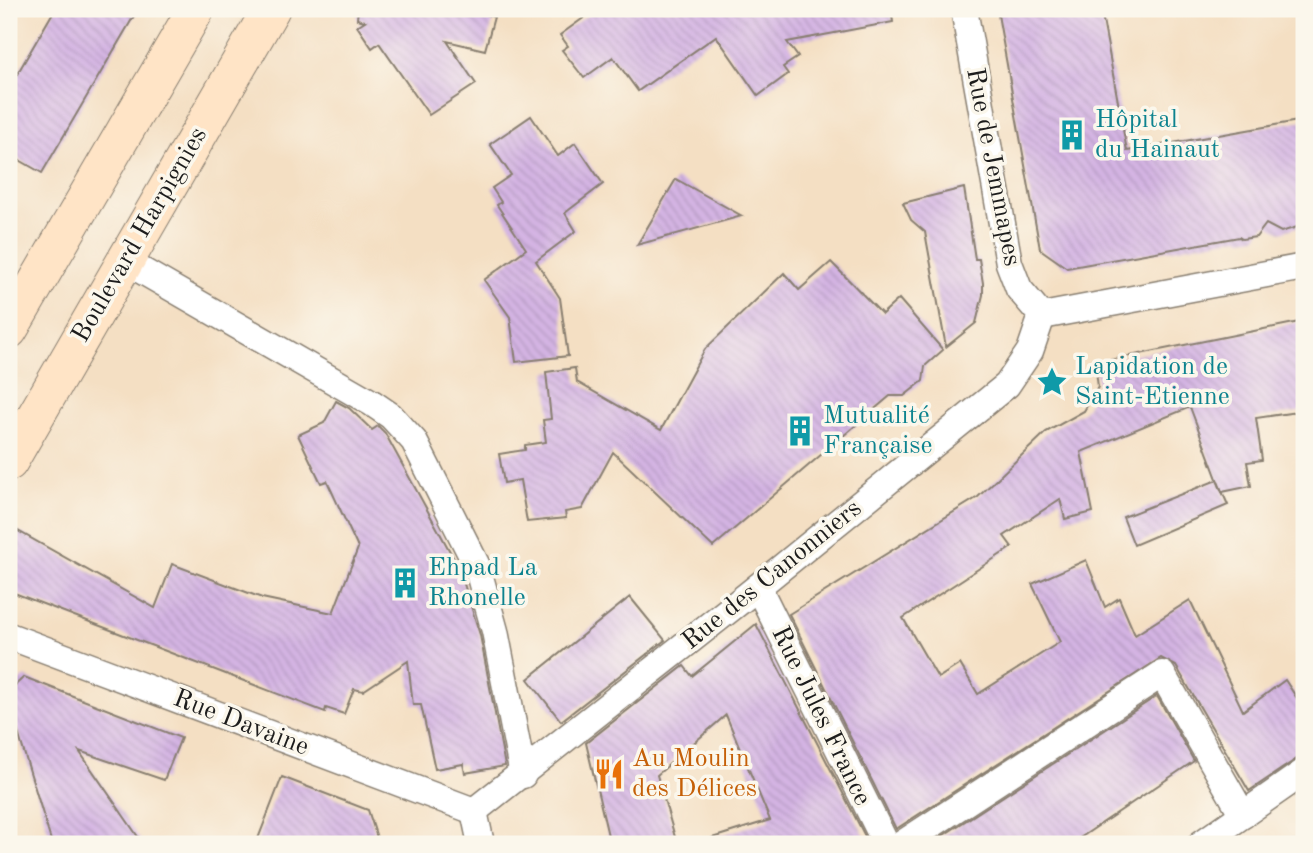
<svg xmlns="http://www.w3.org/2000/svg" width="1313" height="853" font-family="'Old Standard TT',serif">
  <style>
    .building { fill: url(#building-back-hatch) }
    .lines { fill: none; stroke-linecap: round; stroke-linejoin: round }
    .street-casing { stroke: #887e70; stroke-width: 29 }
    .secondary-casing { stroke: #887e70; stroke-width: 39 }
    .street { stroke: #fff; stroke-width: 26 }
    .secondary { stroke: #ffe4c6; stroke-width: 37 }
    .labels { text-anchor: middle; dominant-baseline: central; stroke-width: 7; stroke-linejoin: round; paint-order: stroke }
    .culture-label { font-size: 26px; fill: #0d838f; stroke: #fbf7ec; text-anchor: start }
    .street-label { font-size: 26px; fill: #1c1c1c; stroke: #fbf7ec }
    .food-label { font-size: 26px; fill: #c56008; stroke: #fbf7ec; text-anchor: start }
  </style>
  <defs>
    <pattern id="building-back-hatch" width="6" height="6" patternUnits="userSpaceOnUse" patternTransform="scale(1.75)"><rect width="6" height="6" fill="#d4b4e3"/><path d="M-1 5l2 2M0 0l6 6M5-1l2 2" fill="none" stroke="#b59ac2"/></pattern>
  </defs>
  <rect width="100%" height="100%" fill="#fbf7ec"/>
  <filter id="ink" filterUnits="userSpaceOnUse"><feTurbulence type="fractalNoise" baseFrequency=".0143" numOctaves="2"/><feDisplacementMap in="SourceGraphic" scale="14" xChannelSelector="R" yChannelSelector="G"/><feConvolveMatrix kernelMatrix="1 2 1 2 8 2 1 2 1" color-interpolation-filters="sRGB"/></filter>
  <filter id="wash" filterUnits="userSpaceOnUse"><feTurbulence type="fractalNoise" baseFrequency=".00686" numOctaves="4" result="noise"/><feDisplacementMap in="SourceGraphic" scale="28" xChannelSelector="R" yChannelSelector="G"/><feGaussianBlur stdDeviation="1.57" result="paint"/><feColorMatrix in="noise" values="0 0 0 0 0 0 0 0 0 0 0 0 0 0 0 0 0 1.4 0 .05"/><feComposite in="paint" operator="in"/></filter>
  <g filter="url(#wash)">
    <rect width="100%" height="100%" fill="#f4dfc3"/>
    <g id="blocks">
      <!-- building -->
      <g class="building">
        <path d="M55,9H138L42,173L9,154V88Z"/>
        <path d="M358,9H470L494,17L485,50L447,41L476,84L429,115L379,43L372,48L357,26L365,21L357,19Z"/>
        <path d="M596,9H891L893,22L787,42L798,57L783,67L788,74L758,96L716,36L638,91L613,57L584,78L562,50L568,46L560,35Z"/>
        <path d="M997,9H1101L1127,151L1304,120V225L1281,232L1266,224L1256,237L1242,239L1239,237L1067,268L1040,249Z"/>
        <path d="M531,116L558,156L575,143L603,184L565,213L576,231L536,261L560,298L568,356L516,362L510,317L484,280L526,249L497,205L501,202L492,188L511,175L490,144Z"/>
        <path d="M676,179L742,216L637,245Z"/>
        <path d="M964,188L975,259H979L983,283V295L976,323L946,347L925,232L911,220L903,203Z"/>
        <path d="M831,262L882,314L899,299L943,350L925,366L923,381L904,396H890L713,547L613,452L582,509L565,512L566,518L527,522L520,480L504,483L499,454L525,450V445L546,442L543,420L551,419L546,372L575,368L577,382L661,430L705,349L784,273L799,290Z"/>
        <path d="M1304,321V411L1256,418L1262,460L1247,462L1251,486L1222,492L1190,407L1081,452L1093,512L1065,519L1060,499L1004,536L1012,547L903,618L938,678L960,664L978,694L1060,642L1032,584L1086,560L1105,607L1119,598L1135,635L1190,600L1243,711L1285,680L1304,709V754L1249,791L1176,666L1161,658L896,829L789,614L978,497L1046,432L1084,411L1098,387L1095,363Z"/>
        <path d="M336,401L349,408L372,430L378,426L385,433L459,568L480,635L505,766L465,773L463,764L435,769L421,705H413L408,661L363,691L354,689L344,714L326,708L325,712L9,591V526L155,608L172,564L262,598L333,613L358,548L327,481L321,483L298,435L324,423Z"/>
        <path d="M1217,480L1228,505L1134,545L1123,517Z"/>
        <path d="M630,597L665,640L561,721L528,679Z"/>
        <path d="M756,624L869,844H713L712,838L770,820L726,715L657,775L677,844H610L586,743L684,666L692,676Z"/>
        <path d="M24,677L181,738L164,780L79,751L143,844H52L9,703V691Z"/>
        <path d="M1157,696L1194,761L1071,844H930Z"/>
        <path d="M282,777L368,810L379,844H256Z"/>
      </g>
    </g>
  </g>
  <g filter="url(#ink)">
    <use href="#blocks" fill-opacity="0" stroke="#887e70" stroke-width="2"/>
    <g class="lines">
      <!-- street casing -->
      <g class="street-casing">
        <g id="street">
          <path d="M964,9L1009,263L1019,289L1042,316"/>
          <path d="M125,261L372,403L391,416L414,441L477,566L495,631L523,775"/>
          <path d="M1042,316L1304,267"/>
          <path d="M758,587L886,844"/>
          <path d="M9,636L474,811"/>
          <path d="M474,811L749,594L1007,385L1030,351L1042,316"/>
          <path d="M474,811L481,844"/>
          <path d="M902,844L1162,674L1243,815"/>
          <path d="M1201,844L1304,772"/>
        </g>
      </g>
      <!-- secondary casing -->
      <g class="secondary-casing">
        <g id="secondary">
          <path d="M9,330L196,9"/>
          <path d="M9,462L271,9"/>
        </g>
      </g>
      <!-- street -->
      <use href="#street" class="street"/>
      <!-- secondary -->
      <use href="#secondary" class="secondary"/>
    </g>
  </g>
  <!-- icons -->
  <defs>
    <g id="building-bare" transform="scale(2.415)"><path d="M-4-6H4V6H1V3H-1V6H-4ZM-2.5-4.3h1.7v1.8h-1.7ZM.8-4.3h1.7v1.8H.8ZM-2.5-1h1.7V.8h-1.7ZM.8-1h1.7V.8H.8Z" fill="#0f9aa8" stroke="#fbf7ec" stroke-width="2.5" paint-order="stroke"/></g>
    <g id="sight-bare" transform="scale(2.415)"><path d="M0-6L1.8-2.2L6-1.7L2.9 1.2L3.7 5.4L0 3.3L-3.7 5.4L-2.9 1.2L-6-1.7L-1.8-2.2Z" fill="#0f9aa8" stroke="#fbf7ec" stroke-width="2.5" paint-order="stroke"/></g>
    <g id="restaurant-bare" transform="scale(2.415)"><path d="M-5-6h1v4h1v-4h1v4h1v-4h1v5L-1.5 .5V6h-2V.5L-5-1ZM5-6V6H3V1.5H1.5Q1.5-4 5-6Z" fill="#e8710a" stroke="#fbf7ec" stroke-width="2.5" paint-order="stroke"/></g>
  </defs>
  <g fill-rule="evenodd">
    <use href="#building-bare" x="1072" y="135"/>
    <use href="#sight-bare" x="1052" y="382"/>
    <use href="#building-bare" x="800" y="431"/>
    <use href="#building-bare" x="405" y="583"/>
    <use href="#restaurant-bare" x="609" y="774"/>
  </g>
  <g class="labels">
    <!-- culture labels -->
    <g class="culture-label">
      <text x="1095" y="120">Hôpital<tspan x="1095" dy="30">du Hainaut</tspan></text>
      <text x="1075" y="367">Lapidation de<tspan x="1075" dy="30">Saint-Etienne</tspan></text>
      <text x="823" y="416">Mutualité<tspan x="823" dy="30">Française</tspan></text>
      <text x="428" y="568">Ehpad La<tspan x="428" dy="30">Rhonelle</tspan></text>
    </g>
    <!-- street labels -->
    <g class="street-label">
      <text transform="translate(993 167) rotate(79)">Rue de Jemmapes</text>
      <text transform="translate(140 235) rotate(-60)">Boulevard Harpignies</text>
      <text transform="translate(772 575) rotate(-39)">Rue des Canonniers</text>
      <text transform="translate(821 716) rotate(64)">Rue Jules France</text>
      <text transform="translate(241 723) rotate(21)">Rue Davaine</text>
    </g>
    <!-- food labels -->
    <g class="food-label">
      <text x="632" y="759">Au Moulin<tspan x="632" dy="30">des Délices</tspan></text>
    </g>
  </g>
  <!-- margin -->
  <rect width="1313" height="853" fill="none" stroke="#fbf7ec" stroke-width="35"/>
</svg>
